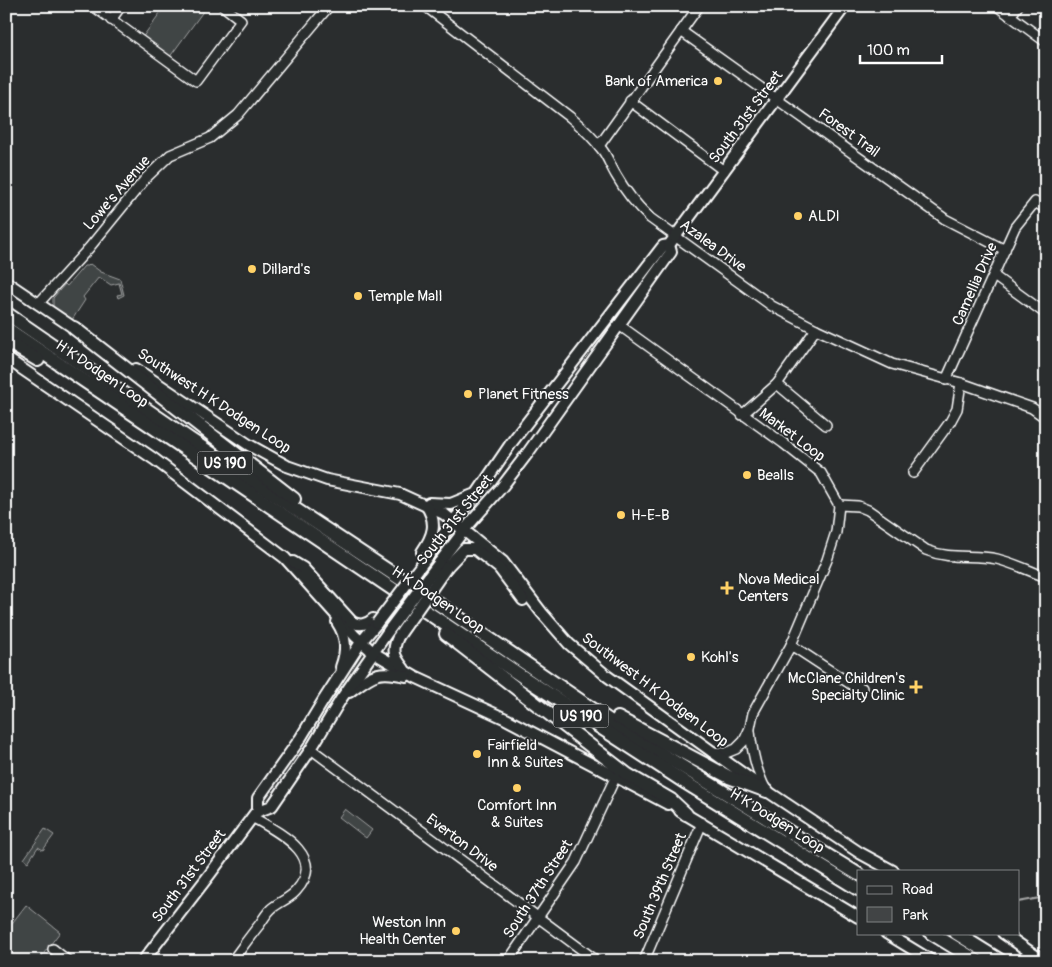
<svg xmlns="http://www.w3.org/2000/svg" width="1052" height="967" font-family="Pangolin,sans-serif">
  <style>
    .green { fill: #414445; stroke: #a0a2a2 }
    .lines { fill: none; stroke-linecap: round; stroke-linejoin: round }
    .stream { stroke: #a6a7a7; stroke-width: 2 }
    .minor-casing { stroke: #fff; stroke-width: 12 }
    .major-casing { stroke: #fff; stroke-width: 14 }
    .highway-casing { stroke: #fff; stroke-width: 16 }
    .minor { stroke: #2a2d2e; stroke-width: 9 }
    .major { stroke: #2a2d2e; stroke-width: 10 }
    .highway { stroke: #2a2d2e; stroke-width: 12 }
    .major-bridge-casing { stroke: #fff; stroke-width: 14; stroke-linecap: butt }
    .major-bridge { stroke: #2a2d2e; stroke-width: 10 }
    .poi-dot { fill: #ffd166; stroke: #2a2d2e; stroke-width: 2 }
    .labels { text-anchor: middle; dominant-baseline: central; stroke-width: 4; stroke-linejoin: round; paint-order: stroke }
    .shield { fill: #2a2d2e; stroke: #bfc0c0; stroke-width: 1 }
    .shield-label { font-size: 14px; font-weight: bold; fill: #fff }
    .poi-label { font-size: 15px; fill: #fff; stroke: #2a2d2e; text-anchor: start }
    .street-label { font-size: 15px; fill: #fff; stroke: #2a2d2e }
  </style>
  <rect width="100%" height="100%" fill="#2a2d2e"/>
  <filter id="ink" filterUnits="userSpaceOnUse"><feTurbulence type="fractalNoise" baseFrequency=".02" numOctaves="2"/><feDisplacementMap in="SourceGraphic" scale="10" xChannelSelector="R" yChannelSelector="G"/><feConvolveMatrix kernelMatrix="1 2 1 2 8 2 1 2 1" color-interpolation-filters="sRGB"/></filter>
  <g filter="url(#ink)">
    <!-- green -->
    <g class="green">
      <path d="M165,6H207L169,58L142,38Z"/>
      <path d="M90,264L101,272L120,279L124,295L118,298L117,295L122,294L119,283L111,285L99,277L83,297L85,300L72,320L53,307V298L65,284L67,286L84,266H88Z"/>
      <path d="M345,809L372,830L366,838L339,817Z"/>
      <path d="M45,829L54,835L43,850L38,847L28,862L24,859Z"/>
      <path d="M26,905L60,932L38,961H7L6,931Z"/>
    </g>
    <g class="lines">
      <!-- stream -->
      <path class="stream" d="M1018,902L1046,897"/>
      <!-- minor casing -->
      <g class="minor-casing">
        <g id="minor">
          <path d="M93,6L196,81L241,20L223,6"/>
          <path d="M425,6L570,117C582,127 593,137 603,151C608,158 611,167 616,175C625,191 636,205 650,218L772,306L816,329L892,364L961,383L1032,408L1046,418"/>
          <path d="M997,6L1046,42"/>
          <path d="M1010,16L1018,6"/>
          <path d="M111,20L121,6"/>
          <path d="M681,31L945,219L1005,250"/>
          <path d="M630,101L724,171"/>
          <path d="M599,146L699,6"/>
          <path d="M994,276L1046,314"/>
          <path d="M38,304L89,248L146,178L170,155L210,138L238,115L329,6"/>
          <path d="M619,325L783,443L821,473L839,505L836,532L827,560L791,645L753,713L750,728L744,741L736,749L726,753L712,752"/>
          <path d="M946,380L1015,227L1035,202L1046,209"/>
          <path d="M777,384L826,425"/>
          <path d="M742,415L777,384L816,329"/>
          <path d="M913,473L950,422L957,409L961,383"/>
          <path d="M839,505L858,506L868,510L926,550C953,561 972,553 997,559C1013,563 1030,571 1046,577"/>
          <path d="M791,645L852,685L862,688"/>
          <path d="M750,731C752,752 756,771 766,790"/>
          <path d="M311,749L597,961"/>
          <path d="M53,949L68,961"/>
          <path d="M1040,958L1046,949"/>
          <path d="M232,961C241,949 250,936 260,924C263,919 267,913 271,909C279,902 289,899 296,891C328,856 278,832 252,817"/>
          <path d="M508,961L576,862L615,778"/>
          <path d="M644,961L702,823"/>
        </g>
      </g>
      <!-- major casing -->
      <g class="major-casing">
        <g id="major">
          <path d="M6,282L80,332"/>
          <path d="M6,358L154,459L285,558L355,636L374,653L415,677L506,719L668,804"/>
          <path d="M136,369L249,445L287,466L327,480L400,494L444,514L503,562L542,613L569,644L607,676L767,791L860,853L893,871"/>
          <path d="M429,503L451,504L473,495"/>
          <path d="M422,552C433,536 438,523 426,505"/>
          <path d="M428,556L453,521L478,492L512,442L663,246L669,245L845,6"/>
          <path d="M293,562L303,568L352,622C360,626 366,625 373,619"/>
          <path d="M439,563L465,529L501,488L527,454L671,252L669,245"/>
          <path d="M447,567L464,549H475L499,568L523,600"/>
          <path d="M337,622C347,637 347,651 341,667"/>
          <path d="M398,637C391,652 395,657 404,669"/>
          <path d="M349,692C372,675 376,669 406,676"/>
          <path d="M258,810V798L300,739L323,701L361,642L377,623"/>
          <path d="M680,811L858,917"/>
          <path d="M886,933L932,961"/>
          <path d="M1003,933L1043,961"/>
          <path d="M143,961L210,874L256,812L272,806L311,749L341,699L389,630"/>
        </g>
      </g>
      <!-- highway casing -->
      <g class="highway-casing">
        <g id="highway">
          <path d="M6,313L191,440L446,609L629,734L858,874"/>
          <path d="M6,328L526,679L686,783L858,889"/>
          <path d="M74,328L294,499"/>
          <path d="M6,341L38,360"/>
          <path d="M446,634L628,775L671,800L686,814"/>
          <path d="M618,718L729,777L767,791"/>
          <path d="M931,933L977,961"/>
          <path d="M956,933L1001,961"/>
        </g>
      </g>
      <!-- minor -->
      <use href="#minor" class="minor"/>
      <!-- major -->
      <use href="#major" class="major"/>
      <!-- highway -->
      <use href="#highway" class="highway"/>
      <!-- major-bridge casing -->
      <g class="major-bridge-casing">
        <g id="major-bridge">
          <path d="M377,623L428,556"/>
          <path d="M389,630L439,563"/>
          <path d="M398,637L447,567"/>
        </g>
      </g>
      <!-- major-bridge -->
      <use href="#major-bridge" class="major-bridge"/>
    </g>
  </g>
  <!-- markers -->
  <g class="poi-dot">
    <circle cx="718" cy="81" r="5"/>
    <circle cx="798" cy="216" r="5"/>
    <circle cx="252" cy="269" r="5"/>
    <circle cx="358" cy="296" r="5"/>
    <circle cx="468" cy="394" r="5"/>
    <circle cx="747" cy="475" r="5"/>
    <circle cx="621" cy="515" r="5"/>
    <path d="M724.5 580.5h5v5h5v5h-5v5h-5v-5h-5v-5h5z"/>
    <circle cx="691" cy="657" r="5"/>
    <path d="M913.5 679.5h5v5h5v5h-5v5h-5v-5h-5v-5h5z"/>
    <circle cx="477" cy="754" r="5"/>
    <circle cx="517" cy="788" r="5"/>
    <circle cx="456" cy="931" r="5"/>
  </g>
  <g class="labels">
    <!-- shield labels -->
    <g class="shield">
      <rect x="197.5" y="451.5" width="55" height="23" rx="4"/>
      <rect x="553.5" y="704.5" width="55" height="23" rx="4"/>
    </g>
    <g class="shield-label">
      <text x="225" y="463">US 190</text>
      <text x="581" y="716">US 190</text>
    </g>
    <!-- poi labels -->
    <g class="poi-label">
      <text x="708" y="81" text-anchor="end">Bank of America</text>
      <text x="808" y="216">ALDI</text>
      <text x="262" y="269">Dillard's</text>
      <text x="368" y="296">Temple Mall</text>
      <text x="478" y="394">Planet Fitness</text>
      <text x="757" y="475">Bealls</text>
      <text x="631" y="515">H-E-B</text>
      <text x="738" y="579">Nova Medical<tspan x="738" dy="17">Centers</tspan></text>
      <text x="701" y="657">Kohl's</text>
      <text x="905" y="678" text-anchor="end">McClane Children's<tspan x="905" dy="17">Specialty Clinic</tspan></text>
      <text x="487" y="745">Fairfield<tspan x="487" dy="17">Inn &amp; Suites</tspan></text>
      <text x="517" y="805" text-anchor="middle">Comfort Inn<tspan x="517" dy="17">&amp; Suites</tspan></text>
      <text x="446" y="922" text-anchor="end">Weston Inn<tspan x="446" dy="17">Health Center</tspan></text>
    </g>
    <!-- street labels -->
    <g class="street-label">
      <text transform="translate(746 117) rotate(-53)">South 31st Street</text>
      <text transform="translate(849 133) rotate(36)">Forest Trail</text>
      <text transform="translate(117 193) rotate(-49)">Lowe's Avenue</text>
      <text transform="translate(713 246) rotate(36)">Azalea Drive</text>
      <text transform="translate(975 284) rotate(-66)">Camellia Drive</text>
      <text transform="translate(102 374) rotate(34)">H K Dodgen Loop</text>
      <text transform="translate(214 401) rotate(33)">Southwest H K Dodgen Loop</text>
      <text transform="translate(792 435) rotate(37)">Market Loop</text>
      <text transform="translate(455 520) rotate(-51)">South 31st Street</text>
      <text transform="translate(438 600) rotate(34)">H K Dodgen Loop</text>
      <text transform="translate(655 690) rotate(37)">Southwest H K Dodgen Loop</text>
      <text transform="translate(777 821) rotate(32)">H K Dodgen Loop</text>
      <text transform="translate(462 843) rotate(37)">Everton Drive</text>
      <text transform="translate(189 876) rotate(-53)">South 31st Street</text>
      <text transform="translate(660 886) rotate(-67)">South 39th Street</text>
      <text transform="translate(538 889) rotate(-57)">South 37th Street</text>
    </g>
  </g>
  <!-- margin -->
  <rect width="1052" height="967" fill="none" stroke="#2a2d2e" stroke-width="25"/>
  <rect x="12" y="12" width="1027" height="942" fill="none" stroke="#fff" stroke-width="2" filter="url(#ink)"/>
  <!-- legend -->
  <rect x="857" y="870" width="162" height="65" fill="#2a2d2e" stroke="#7f8182"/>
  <rect x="867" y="886" width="25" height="8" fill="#2a2d2e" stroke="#7f8182"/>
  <text x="902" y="894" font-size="15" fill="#ffffff">Road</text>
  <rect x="867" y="907" width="25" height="15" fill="#414445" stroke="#7f8182"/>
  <text x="902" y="920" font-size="15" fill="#ffffff">Park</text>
  <!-- scale -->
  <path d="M860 55v8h82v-8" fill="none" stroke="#ffffff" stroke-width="2.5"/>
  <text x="867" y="55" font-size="15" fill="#ffffff" stroke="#2a2d2e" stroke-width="4" paint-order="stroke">100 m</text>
</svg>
